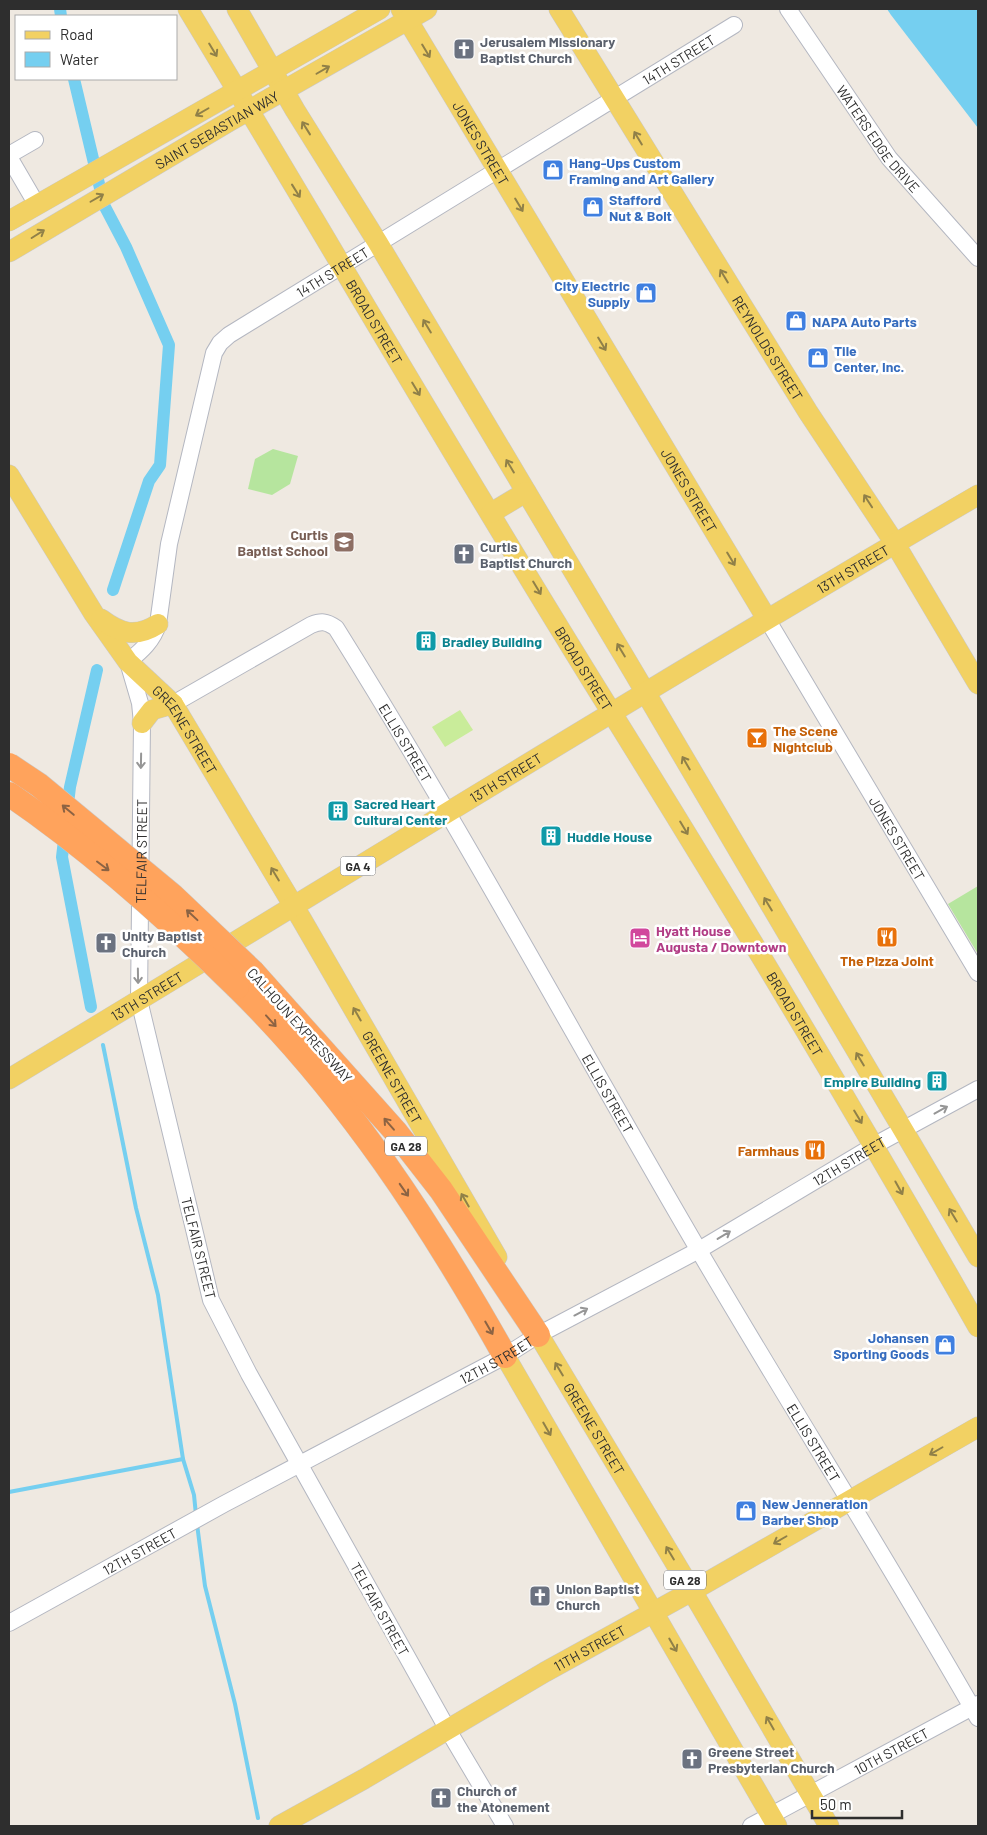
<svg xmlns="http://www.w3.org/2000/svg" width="987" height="1835" font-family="Barlow,sans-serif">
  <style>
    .green { fill: #b6e59e }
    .pitch { fill: #c9ec9a }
    .water { fill: #75cff0 }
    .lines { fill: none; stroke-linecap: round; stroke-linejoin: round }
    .stream { stroke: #75cff0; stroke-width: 4 }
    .canal { stroke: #75cff0; stroke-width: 12 }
    .minor-casing { stroke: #b4b7c1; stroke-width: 18 }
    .major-casing { stroke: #c9c9c9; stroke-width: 21 }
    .highway-casing { stroke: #c9c9c9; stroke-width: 25 }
    .minor { stroke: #fff; stroke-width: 16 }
    .major { stroke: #f2d163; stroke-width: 20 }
    .highway { stroke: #ffa35c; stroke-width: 24 }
    .highway-bridge-casing { stroke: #c9c9c9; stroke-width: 25; stroke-linecap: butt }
    .highway-bridge { stroke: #ffa35c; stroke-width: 24 }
    .oneway { stroke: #908048 }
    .oneway2 { stroke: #969696 }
    .oneway3 { stroke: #8c6343 }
    .labels { text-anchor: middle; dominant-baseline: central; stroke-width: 5; stroke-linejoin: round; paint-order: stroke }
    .shield { fill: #fff; stroke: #6d6d6d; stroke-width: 1 }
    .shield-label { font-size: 12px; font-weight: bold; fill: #2e2e2e }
    .worship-label { font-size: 14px; font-weight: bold; fill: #5b616d; stroke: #fff; text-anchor: start }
    .street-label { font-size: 14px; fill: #2e2e2e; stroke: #fff }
    .shop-label { font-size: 14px; font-weight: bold; fill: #366cbe; stroke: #fff; text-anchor: start }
    .education-label { font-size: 14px; font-weight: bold; fill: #785e54; stroke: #fff; text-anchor: end }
    .culture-label { font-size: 14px; font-weight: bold; fill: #0d838f; stroke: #fff; text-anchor: start }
    .food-label { font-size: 14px; font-weight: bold; fill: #c56008; stroke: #fff; text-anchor: start }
    .hotel-label { font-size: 14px; font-weight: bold; fill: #b23c85; stroke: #fff; text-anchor: start }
  </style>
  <rect width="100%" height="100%" fill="#efe9e1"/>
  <!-- green -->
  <g class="green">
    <path d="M273,449L298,456L290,484L272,495L248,489L255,459Z"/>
    <path d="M978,886V954L948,904Z"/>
  </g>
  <!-- pitch -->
  <path class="pitch" d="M460,710L473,730L445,747L432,727Z"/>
  <!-- water -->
  <path class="water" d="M887,9H978V128L891,15Z"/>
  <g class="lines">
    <!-- stream -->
    <g class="stream">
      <path d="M103,1045L136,1208L158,1295L183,1459L194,1495L196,1515"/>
      <path d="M9,1492L183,1459"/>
      <path d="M197,1524L205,1586L235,1704L258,1818"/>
    </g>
    <!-- canal -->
    <g class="canal">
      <path d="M60,9L61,16"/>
      <path d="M74,79L104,205L126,247L169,345L160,465L149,481L113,590"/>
      <path d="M67,812L70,787L97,670"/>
      <path d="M65,832L62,857L91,1007"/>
    </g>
    <!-- minor casing -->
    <g class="minor-casing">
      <g id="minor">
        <path id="s1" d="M788,9L889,158L978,258"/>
        <path d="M9,155L35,140"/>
        <path d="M9,157L37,205"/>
        <path id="s2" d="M767,619L978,973"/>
        <path id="s3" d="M173,704L311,625C321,621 326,621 336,628C463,831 577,1042 698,1249C790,1406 888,1560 978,1718"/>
        <path id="s4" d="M9,1623L224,1504L505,1356L538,1335L699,1250L875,1145L978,1089"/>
        <path id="s5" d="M505,1826L448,1730L249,1374L211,1300L139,1000L142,723L140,703L128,662C141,651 153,641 158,624L169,544L214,353L220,343L229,335L734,25"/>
        <path id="s6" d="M751,1826L978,1704"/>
      </g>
    </g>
    <!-- major casing -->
    <g class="major-casing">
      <g id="major">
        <path id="s7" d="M188,9C329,242 466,479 610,710C737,914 860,1119 978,1327"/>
        <path d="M237,9L295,110L378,243L634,673L978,1257"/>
        <path id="s8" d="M401,9L767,619"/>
        <path id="s9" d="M559,9L808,412L894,542L978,684"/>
        <path d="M9,221L380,9"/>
        <path id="s10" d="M9,252L230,121L427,9"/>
        <path id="s11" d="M9,475L94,614L128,662L173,704L302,920L497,1257"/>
        <path d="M491,513L526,492"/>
        <path d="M101,619C121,634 136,638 158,624"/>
        <path d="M142,723L152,710L173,704"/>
        <path id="s12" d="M9,1079C332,884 652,685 978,495"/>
        <path id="s13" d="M531,1322L692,1591L829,1826"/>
        <path d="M505,1356L777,1826"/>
        <path id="s14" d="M279,1826L364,1779L545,1672L692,1591L978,1427"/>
      </g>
    </g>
    <!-- highway casing -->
    <g class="highway-casing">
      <g id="highway">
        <path d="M253,972L395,1131L441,1190L538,1335"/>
        <path d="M237,987C347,1095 430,1223 505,1356"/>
      </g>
    </g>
    <!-- minor -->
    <use href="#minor" class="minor"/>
    <!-- major -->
    <use href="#major" class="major"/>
    <!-- highway -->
    <use href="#highway" class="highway"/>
    <!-- highway-bridge casing -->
    <g class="highway-bridge-casing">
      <g id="highway-bridge">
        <path d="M9,765L39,785L173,896L253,972"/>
        <path d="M9,794C91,850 166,917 237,987"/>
      </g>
    </g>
    <!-- highway-bridge -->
    <use href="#highway-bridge" class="highway-bridge"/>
  </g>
  <!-- one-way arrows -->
  <defs><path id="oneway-shaft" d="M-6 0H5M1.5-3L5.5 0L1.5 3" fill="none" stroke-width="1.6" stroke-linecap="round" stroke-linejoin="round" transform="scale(1.25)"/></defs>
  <g class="oneway">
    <use href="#oneway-shaft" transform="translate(213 50) rotate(59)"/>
    <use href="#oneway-shaft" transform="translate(426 51) rotate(59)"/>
    <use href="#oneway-shaft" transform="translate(323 70) rotate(-30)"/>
    <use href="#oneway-shaft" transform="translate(202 112) rotate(150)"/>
    <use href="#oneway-shaft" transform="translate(306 128) rotate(-122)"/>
    <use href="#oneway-shaft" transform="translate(638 138) rotate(-121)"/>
    <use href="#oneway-shaft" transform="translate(296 191) rotate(58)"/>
    <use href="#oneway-shaft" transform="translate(97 198) rotate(-30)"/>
    <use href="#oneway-shaft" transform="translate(519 205) rotate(59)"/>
    <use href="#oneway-shaft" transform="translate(38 234) rotate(-32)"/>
    <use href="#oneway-shaft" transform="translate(724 276) rotate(-121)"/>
    <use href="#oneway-shaft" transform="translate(427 326) rotate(-121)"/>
    <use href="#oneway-shaft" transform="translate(602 344) rotate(59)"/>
    <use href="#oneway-shaft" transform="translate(416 389) rotate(59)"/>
    <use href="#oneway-shaft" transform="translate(510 466) rotate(-121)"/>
    <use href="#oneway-shaft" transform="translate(868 501) rotate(-123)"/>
    <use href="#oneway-shaft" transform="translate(731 559) rotate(59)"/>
    <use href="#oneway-shaft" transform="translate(537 588) rotate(59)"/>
    <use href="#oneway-shaft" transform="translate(621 650) rotate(-121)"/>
    <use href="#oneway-shaft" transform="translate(686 763) rotate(-120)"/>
    <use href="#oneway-shaft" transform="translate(684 828) rotate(59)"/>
    <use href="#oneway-shaft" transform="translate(275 874) rotate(-121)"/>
    <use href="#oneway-shaft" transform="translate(768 904) rotate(-121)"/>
    <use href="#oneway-shaft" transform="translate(357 1014) rotate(-120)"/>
    <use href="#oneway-shaft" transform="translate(860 1059) rotate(-121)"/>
    <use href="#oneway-shaft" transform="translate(858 1117) rotate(59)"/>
    <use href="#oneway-shaft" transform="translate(899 1188) rotate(61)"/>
    <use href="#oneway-shaft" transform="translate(465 1200) rotate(-120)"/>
    <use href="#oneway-shaft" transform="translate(953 1215) rotate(-121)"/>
    <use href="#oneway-shaft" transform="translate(559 1369) rotate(-121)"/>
    <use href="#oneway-shaft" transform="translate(547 1429) rotate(60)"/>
    <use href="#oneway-shaft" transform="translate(936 1451) rotate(150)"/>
    <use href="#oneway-shaft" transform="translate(780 1540) rotate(150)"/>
    <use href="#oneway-shaft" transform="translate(670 1553) rotate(-121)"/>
    <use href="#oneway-shaft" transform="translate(673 1645) rotate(60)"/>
    <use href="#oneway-shaft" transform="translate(770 1723) rotate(-120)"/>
  </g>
  <g class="oneway2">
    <use href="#oneway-shaft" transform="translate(141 761) rotate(91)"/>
    <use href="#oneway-shaft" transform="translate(138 976) rotate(89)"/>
    <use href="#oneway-shaft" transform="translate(941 1110) rotate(-29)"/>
    <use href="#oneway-shaft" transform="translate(724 1235) rotate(-31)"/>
    <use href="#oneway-shaft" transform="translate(581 1312) rotate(-28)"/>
  </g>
  <g class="oneway3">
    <use href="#oneway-shaft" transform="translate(68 810) rotate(-140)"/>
    <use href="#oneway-shaft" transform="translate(103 866) rotate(37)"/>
    <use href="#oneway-shaft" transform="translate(192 915) rotate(-137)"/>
    <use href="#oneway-shaft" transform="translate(271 1021) rotate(48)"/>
    <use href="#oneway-shaft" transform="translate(389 1124) rotate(-131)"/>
    <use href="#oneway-shaft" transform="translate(404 1190) rotate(55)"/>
    <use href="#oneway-shaft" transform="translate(489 1328) rotate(60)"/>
  </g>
  <!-- icons -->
  <defs>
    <g id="church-square" transform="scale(1.125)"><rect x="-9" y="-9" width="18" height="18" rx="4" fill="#6b7280" stroke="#fff"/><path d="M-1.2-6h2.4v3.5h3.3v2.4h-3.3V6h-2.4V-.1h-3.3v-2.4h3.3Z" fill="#fff"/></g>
    <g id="shop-square" transform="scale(1.125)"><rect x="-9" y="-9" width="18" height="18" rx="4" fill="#3f7fe0" stroke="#fff"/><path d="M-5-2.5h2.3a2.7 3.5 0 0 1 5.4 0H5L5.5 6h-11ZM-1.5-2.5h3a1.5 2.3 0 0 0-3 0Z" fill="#fff"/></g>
    <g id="school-square" transform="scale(1.125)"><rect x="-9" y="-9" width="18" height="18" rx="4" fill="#8d6e63" stroke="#fff"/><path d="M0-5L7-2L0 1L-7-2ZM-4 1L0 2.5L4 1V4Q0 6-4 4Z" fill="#fff"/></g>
    <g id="building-square" transform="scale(1.125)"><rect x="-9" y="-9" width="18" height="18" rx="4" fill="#0f9aa8" stroke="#fff"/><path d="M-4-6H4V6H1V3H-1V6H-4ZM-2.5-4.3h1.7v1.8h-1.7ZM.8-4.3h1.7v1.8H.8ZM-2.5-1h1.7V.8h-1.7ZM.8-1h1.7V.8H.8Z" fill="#fff"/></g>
    <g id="bar-square" transform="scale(1.125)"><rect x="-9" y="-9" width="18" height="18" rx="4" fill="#e8710a" stroke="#fff"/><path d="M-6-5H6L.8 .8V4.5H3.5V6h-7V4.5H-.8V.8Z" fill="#fff"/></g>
    <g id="restaurant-square" transform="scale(1.125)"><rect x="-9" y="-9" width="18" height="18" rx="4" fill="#e8710a" stroke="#fff"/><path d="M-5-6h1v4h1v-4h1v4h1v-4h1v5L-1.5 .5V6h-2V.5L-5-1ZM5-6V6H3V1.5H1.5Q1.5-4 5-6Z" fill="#fff"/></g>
    <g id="hotel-square" transform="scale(1.125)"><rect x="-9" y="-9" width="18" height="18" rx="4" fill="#d1479c" stroke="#fff"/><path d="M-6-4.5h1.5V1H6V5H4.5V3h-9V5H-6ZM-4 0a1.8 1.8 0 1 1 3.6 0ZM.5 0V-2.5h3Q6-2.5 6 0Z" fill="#fff"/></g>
  </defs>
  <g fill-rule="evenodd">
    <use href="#church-square" x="464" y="49"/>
    <use href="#shop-square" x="553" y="170"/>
    <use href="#shop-square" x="593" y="207"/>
    <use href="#shop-square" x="646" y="293"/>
    <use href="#shop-square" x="796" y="321"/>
    <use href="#shop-square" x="818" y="358"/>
    <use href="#school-square" x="344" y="542"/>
    <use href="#church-square" x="464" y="554"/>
    <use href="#building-square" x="426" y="641"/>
    <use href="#bar-square" x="757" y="738"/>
    <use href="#building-square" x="338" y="811"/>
    <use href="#building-square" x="551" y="836"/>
    <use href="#restaurant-square" x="887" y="937"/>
    <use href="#hotel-square" x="640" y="938"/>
    <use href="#church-square" x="106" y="943"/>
    <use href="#building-square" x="937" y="1081"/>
    <use href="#restaurant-square" x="815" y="1150"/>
    <use href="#shop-square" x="945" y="1345"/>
    <use href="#shop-square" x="746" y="1511"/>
    <use href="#church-square" x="540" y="1596"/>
    <use href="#church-square" x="692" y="1759"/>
    <use href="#church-square" x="441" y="1798"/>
  </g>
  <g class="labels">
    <!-- shield labels -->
    <g class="shield">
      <rect x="340.5" y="856.5" width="35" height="19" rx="4"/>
      <rect x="385" y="1136.5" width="42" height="19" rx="4"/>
      <rect x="664" y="1570.5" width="42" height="19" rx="4"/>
    </g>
    <g class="shield-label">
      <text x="358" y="866">GA 4</text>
      <text x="406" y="1146">GA 28</text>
      <text x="685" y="1580">GA 28</text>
    </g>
    <!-- worship labels -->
    <g class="worship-label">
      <text x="480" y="41">Jerusalem Missionary<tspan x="480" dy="16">Baptist Church</tspan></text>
      <text x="480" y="546">Curtis<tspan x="480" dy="16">Baptist Church</tspan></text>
      <text x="122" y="935">Unity Baptist<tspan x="122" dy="16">Church</tspan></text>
      <text x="556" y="1588">Union Baptist<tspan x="556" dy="16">Church</tspan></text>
      <text x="708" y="1751">Greene Street<tspan x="708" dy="16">Presbyterian Church</tspan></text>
      <text x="457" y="1790">Church of<tspan x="457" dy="16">the Atonement</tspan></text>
    </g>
    <!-- street labels -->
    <g class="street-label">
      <text stroke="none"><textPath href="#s5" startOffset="2128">14TH STREET</textPath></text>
      <text stroke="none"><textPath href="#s10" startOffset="241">SAINT SEBASTIAN WAY</textPath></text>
      <text stroke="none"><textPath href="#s1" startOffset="158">WATERS EDGE DRIVE</textPath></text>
      <text stroke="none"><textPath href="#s8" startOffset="156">JONES STREET</textPath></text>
      <text stroke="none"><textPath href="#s5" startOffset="1722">14TH STREET</textPath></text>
      <text stroke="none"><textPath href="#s7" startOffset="364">BROAD STREET</textPath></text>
      <text stroke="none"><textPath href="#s9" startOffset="398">REYNOLDS STREET</textPath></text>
      <text stroke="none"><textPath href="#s8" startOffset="561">JONES STREET</textPath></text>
      <text stroke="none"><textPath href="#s12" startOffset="986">13TH STREET</textPath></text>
      <text stroke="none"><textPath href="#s7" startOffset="769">BROAD STREET</textPath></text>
      <text stroke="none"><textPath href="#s11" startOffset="311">GREENE STREET</textPath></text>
      <text stroke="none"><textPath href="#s3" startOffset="320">ELLIS STREET</textPath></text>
      <text stroke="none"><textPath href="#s12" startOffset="581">13TH STREET</textPath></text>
      <text stroke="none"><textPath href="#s2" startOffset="255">JONES STREET</textPath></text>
      <text stroke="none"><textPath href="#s5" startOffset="1060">TELFAIR STREET</textPath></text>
      <text stroke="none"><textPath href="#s12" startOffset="161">13TH STREET</textPath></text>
      <text stroke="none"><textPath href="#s7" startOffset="1174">BROAD STREET</textPath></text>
      <text transform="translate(300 1025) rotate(48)">CALHOUN EXPRESSWAY</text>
      <text stroke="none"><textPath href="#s11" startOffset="716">GREENE STREET</textPath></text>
      <text stroke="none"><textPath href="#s3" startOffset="725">ELLIS STREET</textPath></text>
      <text stroke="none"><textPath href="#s4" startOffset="959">12TH STREET</textPath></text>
      <text transform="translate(199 1248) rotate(76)">TELFAIR STREET</text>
      <text stroke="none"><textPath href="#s4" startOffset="554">12TH STREET</textPath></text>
      <text stroke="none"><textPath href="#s13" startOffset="124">GREENE STREET</textPath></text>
      <text stroke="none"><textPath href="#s3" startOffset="1130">ELLIS STREET</textPath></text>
      <text stroke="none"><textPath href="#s4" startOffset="149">12TH STREET</textPath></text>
      <text transform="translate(380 1609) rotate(61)">TELFAIR STREET</text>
      <text stroke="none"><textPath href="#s14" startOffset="358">11TH STREET</textPath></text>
      <text stroke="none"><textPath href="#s6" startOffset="159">10TH STREET</textPath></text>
    </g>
    <!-- shop labels -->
    <g class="shop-label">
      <text x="569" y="162">Hang-Ups Custom<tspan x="569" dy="16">Framing and Art Gallery</tspan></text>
      <text x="609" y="199">Stafford<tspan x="609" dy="16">Nut &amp; Bolt</tspan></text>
      <text x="630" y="285" text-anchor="end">City Electric<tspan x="630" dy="16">Supply</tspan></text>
      <text x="812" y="321">NAPA Auto Parts</text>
      <text x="834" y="350">Tile<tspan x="834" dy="16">Center, Inc.</tspan></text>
      <text x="929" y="1337" text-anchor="end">Johansen<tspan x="929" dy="16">Sporting Goods</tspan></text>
      <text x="762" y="1503">New Jenneration<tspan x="762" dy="16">Barber Shop</tspan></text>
    </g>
    <!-- education labels -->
    <g class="education-label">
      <text x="328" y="534">Curtis<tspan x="328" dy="16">Baptist School</tspan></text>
    </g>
    <!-- culture labels -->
    <g class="culture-label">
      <text x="442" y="641">Bradley Building</text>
      <text x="354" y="803">Sacred Heart<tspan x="354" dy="16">Cultural Center</tspan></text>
      <text x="567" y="836">Huddle House</text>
      <text x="921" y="1081" text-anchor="end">Empire Building</text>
    </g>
    <!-- food labels -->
    <g class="food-label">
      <text x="773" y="730">The Scene<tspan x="773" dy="16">Nightclub</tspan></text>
      <text x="887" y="960" text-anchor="middle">The Pizza Joint</text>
      <text x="799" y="1150" text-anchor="end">Farmhaus</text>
    </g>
    <!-- hotel labels -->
    <g class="hotel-label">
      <text x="656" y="930">Hyatt House<tspan x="656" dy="16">Augusta / Downtown</tspan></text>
    </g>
  </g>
  <!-- border -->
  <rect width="987" height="1835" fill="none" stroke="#2e2e2e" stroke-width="20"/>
  <!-- legend -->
  <rect x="15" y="15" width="162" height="65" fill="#ffffff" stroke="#ababab"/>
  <rect x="25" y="31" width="25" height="8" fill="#f2d163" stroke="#ababab"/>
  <text x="60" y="40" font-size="15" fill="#2e2e2e">Road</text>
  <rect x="25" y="52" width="25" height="15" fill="#75cff0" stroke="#ababab"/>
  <text x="60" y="65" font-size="15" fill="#2e2e2e">Water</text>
  <!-- scale -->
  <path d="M812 1810v8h90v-8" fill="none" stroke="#2e2e2e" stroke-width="2.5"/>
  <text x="820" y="1810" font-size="15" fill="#2e2e2e" stroke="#ffffff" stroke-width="4" paint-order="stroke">50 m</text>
</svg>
